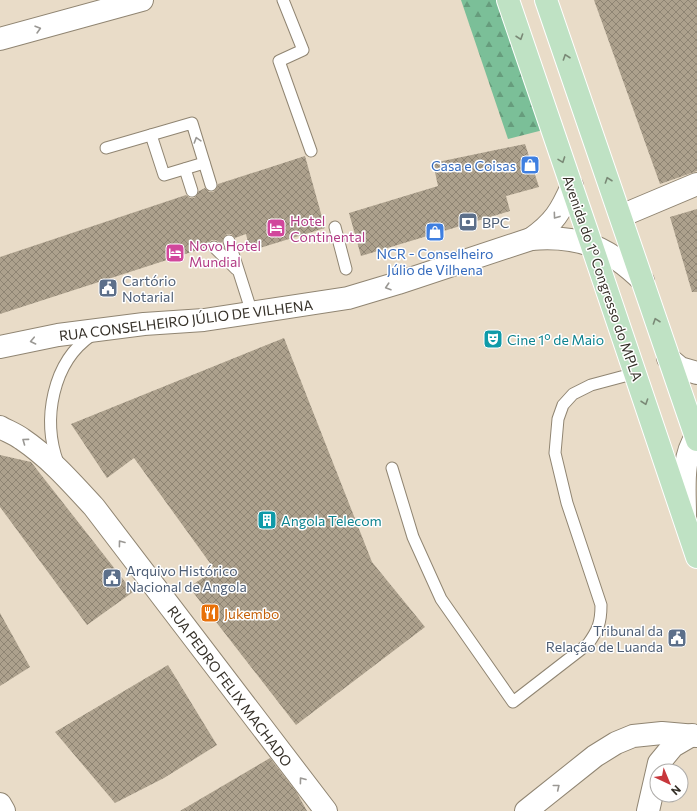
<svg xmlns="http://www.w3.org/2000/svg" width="697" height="811" font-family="Commissioner,sans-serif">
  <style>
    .forest { fill: url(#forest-firs) }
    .building { fill: url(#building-cross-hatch) }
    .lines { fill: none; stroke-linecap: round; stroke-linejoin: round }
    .lane-casing { stroke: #908572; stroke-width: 13 }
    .street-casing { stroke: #908572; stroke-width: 24 }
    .secondary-casing { stroke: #908572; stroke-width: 24 }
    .primary-casing { stroke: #fff; stroke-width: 24 }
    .lane { stroke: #fff; stroke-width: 11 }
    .street { stroke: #fff; stroke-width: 22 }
    .secondary { stroke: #fff; stroke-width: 22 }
    .primary { stroke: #bfe2c4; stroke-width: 22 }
    .oneway { stroke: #9a9894 }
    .oneway2 { stroke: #7a8976 }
    .labels { text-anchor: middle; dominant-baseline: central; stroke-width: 3; stroke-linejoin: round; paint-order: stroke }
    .shop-label { font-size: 14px; fill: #366cbe; stroke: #fff; text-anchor: end }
    .hotel-label { font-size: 14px; fill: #b23c85; stroke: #fff; text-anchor: start }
    .service-label { font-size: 14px; fill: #4e5e75; stroke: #fff; text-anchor: start }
    .street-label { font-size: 14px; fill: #353028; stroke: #fff }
    .culture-label { font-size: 14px; fill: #0d838f; stroke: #fff; text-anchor: start }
    .food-label { font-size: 14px; fill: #c56008; stroke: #fff; text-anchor: start }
  </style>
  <defs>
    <pattern id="forest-firs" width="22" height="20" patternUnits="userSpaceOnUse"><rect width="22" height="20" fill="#7bbf98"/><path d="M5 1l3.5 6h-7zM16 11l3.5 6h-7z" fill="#669c7c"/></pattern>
    <pattern id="building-cross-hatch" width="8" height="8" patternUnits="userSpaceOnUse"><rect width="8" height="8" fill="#ada18d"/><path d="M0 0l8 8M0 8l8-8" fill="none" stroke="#8e8473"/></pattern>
  </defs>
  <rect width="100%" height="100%" fill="#e9dcc8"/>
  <!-- forest -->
  <path class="forest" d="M461,0H508L551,128L508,139Z"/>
  <!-- building -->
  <g class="building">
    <path d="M594,0H697V171L660,184Z"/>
    <path d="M525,144L539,187L506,196L510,211L361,256L349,213L438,186L433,163Z"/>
    <path d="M305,156L325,228L250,251L246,234L235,238L231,234H227L224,237L222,242L220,243L216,240H212L209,242L207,247L0,314V257L186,195L190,198H194L197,195L199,191L205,188L209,192H213L216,189L218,184Z"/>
    <path d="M697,209V292H692L670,217Z"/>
    <path d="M284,338L372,562L425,627L296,725L189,587L215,570L134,458L107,478L71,424Z"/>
    <path d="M0,455L31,462L133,592L87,625L0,507Z"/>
    <path d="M0,613L30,667L0,686Z"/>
    <path d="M168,665L217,745L164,778L115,803L55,732Z"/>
    <path d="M270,758L297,793L307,811H180Z"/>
  </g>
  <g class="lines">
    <!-- lane casing -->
    <g class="lane-casing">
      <g id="lane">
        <path d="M283,0L303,50L279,61L311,151"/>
        <path d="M151,135L164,175L204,163"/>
        <path d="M106,148L192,123L211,185"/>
        <path d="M185,169L192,191"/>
        <path d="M335,227L346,269"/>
        <path d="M229,241L252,313"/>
        <path d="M214,247L236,269"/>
        <path d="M58,463C42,420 52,362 92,335"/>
        <path d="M392,468L413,537L441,599L513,702L588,644C598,630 601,623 601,605L567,503L555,453L558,419L563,405L573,394L591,385L636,373"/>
      </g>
    </g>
    <!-- street casing -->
    <g class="street-casing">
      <g id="street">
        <path d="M0,39L142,0"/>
        <path d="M621,216L697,184"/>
        <path d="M531,239C554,223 561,211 572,186"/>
        <path d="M0,347L58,335L144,324L204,320L348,298L398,283L531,239C580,235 608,247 643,281"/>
        <path d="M648,811L659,763L673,746L692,735"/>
      </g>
    </g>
    <!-- secondary casing -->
    <g class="secondary-casing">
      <g id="secondary">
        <path d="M668,358L680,368L697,373"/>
        <path d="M0,427C7,431 15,434 22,439C50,458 71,482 94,507L326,811"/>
        <path d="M685,515C685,489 681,458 697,435"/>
        <path d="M0,804L4,811"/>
        <path d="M526,811L595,756L616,743L633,736L662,733L697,736"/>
      </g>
    </g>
    <!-- primary casing -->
    <g class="primary-casing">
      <g id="primary">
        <path d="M508,0L592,246L697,557"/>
        <path d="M546,0L697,440"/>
      </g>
    </g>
    <!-- lane -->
    <use href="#lane" class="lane"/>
    <!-- street -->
    <use href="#street" class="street"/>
    <!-- secondary -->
    <use href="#secondary" class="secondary"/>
    <!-- primary -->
    <use href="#primary" class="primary"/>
  </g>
  <!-- one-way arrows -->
  <defs><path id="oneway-chevron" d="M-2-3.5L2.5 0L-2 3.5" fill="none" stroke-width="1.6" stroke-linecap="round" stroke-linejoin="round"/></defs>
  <g class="oneway">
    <use href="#oneway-chevron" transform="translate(38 29) rotate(-16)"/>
    <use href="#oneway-chevron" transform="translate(197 140) rotate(-107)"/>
    <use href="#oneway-chevron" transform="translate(556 216) rotate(126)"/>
    <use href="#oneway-chevron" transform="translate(388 287) rotate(162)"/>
    <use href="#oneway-chevron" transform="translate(33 341) rotate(168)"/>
    <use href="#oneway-chevron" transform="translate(25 441) rotate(-144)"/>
    <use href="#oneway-chevron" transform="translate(121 543) rotate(-127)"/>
    <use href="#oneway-chevron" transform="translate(302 780) rotate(-127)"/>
    <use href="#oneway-chevron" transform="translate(557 787) rotate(-39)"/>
  </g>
  <g class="oneway2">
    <use href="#oneway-chevron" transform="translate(520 37) rotate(71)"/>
    <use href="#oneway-chevron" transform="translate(566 57) rotate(-109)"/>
    <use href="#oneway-chevron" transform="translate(562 160) rotate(70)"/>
    <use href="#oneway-chevron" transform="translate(608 180) rotate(-109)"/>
    <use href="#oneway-chevron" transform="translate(656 321) rotate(-109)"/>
    <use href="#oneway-chevron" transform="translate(645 402) rotate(71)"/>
  </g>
  <!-- icons -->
  <defs>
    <g id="shop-square" transform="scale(1)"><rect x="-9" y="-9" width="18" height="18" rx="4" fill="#3f7fe0" stroke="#fff"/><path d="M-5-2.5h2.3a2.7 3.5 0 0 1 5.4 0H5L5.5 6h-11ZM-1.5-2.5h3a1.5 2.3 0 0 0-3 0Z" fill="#fff"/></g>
    <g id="bank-square" transform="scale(1)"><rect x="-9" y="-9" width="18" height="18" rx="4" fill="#5c6f8a" stroke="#fff"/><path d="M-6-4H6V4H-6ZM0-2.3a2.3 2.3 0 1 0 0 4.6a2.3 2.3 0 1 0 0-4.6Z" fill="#fff"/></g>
    <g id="hotel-square" transform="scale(1)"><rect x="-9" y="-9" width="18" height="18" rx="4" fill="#d1479c" stroke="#fff"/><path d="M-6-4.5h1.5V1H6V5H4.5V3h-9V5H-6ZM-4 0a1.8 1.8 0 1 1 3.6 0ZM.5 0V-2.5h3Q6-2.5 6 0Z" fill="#fff"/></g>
    <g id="civic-square" transform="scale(1)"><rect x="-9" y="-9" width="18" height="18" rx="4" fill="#5c6f8a" stroke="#fff"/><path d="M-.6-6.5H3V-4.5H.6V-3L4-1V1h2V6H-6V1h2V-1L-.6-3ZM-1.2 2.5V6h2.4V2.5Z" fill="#fff"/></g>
    <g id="theatre-square" transform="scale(1)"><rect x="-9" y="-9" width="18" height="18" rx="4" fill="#0f9aa8" stroke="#fff"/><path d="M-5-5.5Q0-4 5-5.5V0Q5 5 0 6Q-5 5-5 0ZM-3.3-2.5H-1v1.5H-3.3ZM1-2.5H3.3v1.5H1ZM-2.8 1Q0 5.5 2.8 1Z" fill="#fff"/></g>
    <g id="building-square" transform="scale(1)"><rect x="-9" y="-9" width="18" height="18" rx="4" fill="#0f9aa8" stroke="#fff"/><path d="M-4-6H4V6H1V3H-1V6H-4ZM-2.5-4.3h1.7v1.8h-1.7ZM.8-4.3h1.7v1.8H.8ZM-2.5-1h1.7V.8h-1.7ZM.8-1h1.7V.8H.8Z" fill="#fff"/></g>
    <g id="restaurant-square" transform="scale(1)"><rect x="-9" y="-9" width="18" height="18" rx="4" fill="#e8710a" stroke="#fff"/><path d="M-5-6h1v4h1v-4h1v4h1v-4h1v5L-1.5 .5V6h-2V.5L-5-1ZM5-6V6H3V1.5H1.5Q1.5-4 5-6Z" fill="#fff"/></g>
  </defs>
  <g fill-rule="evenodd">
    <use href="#shop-square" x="530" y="165"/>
    <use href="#bank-square" x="468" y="222"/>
    <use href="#hotel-square" x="276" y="228"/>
    <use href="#shop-square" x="435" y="232"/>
    <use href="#hotel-square" x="175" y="253"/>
    <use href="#civic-square" x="108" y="288"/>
    <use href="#theatre-square" x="493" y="339"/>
    <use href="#building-square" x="267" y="520"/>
    <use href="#civic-square" x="112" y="578"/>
    <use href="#restaurant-square" x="210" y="613"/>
    <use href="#civic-square" x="677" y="638"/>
  </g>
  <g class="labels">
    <!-- shop labels -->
    <g class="shop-label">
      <text x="516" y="165">Casa e Coisas</text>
      <text x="435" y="253" text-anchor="middle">NCR - Conselheiro<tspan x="435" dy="16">Júlio de Vilhena</tspan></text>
    </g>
    <!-- hotel labels -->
    <g class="hotel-label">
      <text x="290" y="220">Hotel<tspan x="290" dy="16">Continental</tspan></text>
      <text x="189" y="245">Novo Hotel<tspan x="189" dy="16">Mundial</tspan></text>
    </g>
    <!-- service labels -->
    <g class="service-label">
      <text x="482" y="222">BPC</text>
      <text x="122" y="280">Cartório<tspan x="122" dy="16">Notarial</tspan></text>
      <text x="126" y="570">Arquivo Histórico<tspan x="126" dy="16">Nacional de Angola</tspan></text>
      <text x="663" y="630" text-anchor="end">Tribunal da<tspan x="663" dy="16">Relação de Luanda</tspan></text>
    </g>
    <!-- street labels -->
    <g class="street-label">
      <text transform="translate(603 278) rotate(71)">Avenida do 1º Congresso do MPLA</text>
      <text transform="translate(186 320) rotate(-7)">RUA CONSELHEIRO JÚLIO DE VILHENA</text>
      <text transform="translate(230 686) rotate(53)">RUA PEDRO FELIX MACHADO</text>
    </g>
    <!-- culture labels -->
    <g class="culture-label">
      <text x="507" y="339">Cine 1º de Maio</text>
      <text x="281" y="520">Angola Telecom</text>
    </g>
    <!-- food labels -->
    <g class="food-label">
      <text x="224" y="613">Jukembo</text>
    </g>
  </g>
  <!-- north arrow -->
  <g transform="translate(669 783) rotate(136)"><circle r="19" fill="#ffffff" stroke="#aeaca9"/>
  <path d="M0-3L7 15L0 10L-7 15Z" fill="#c7373c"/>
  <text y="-6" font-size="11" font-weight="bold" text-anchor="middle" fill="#353028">N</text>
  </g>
</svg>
